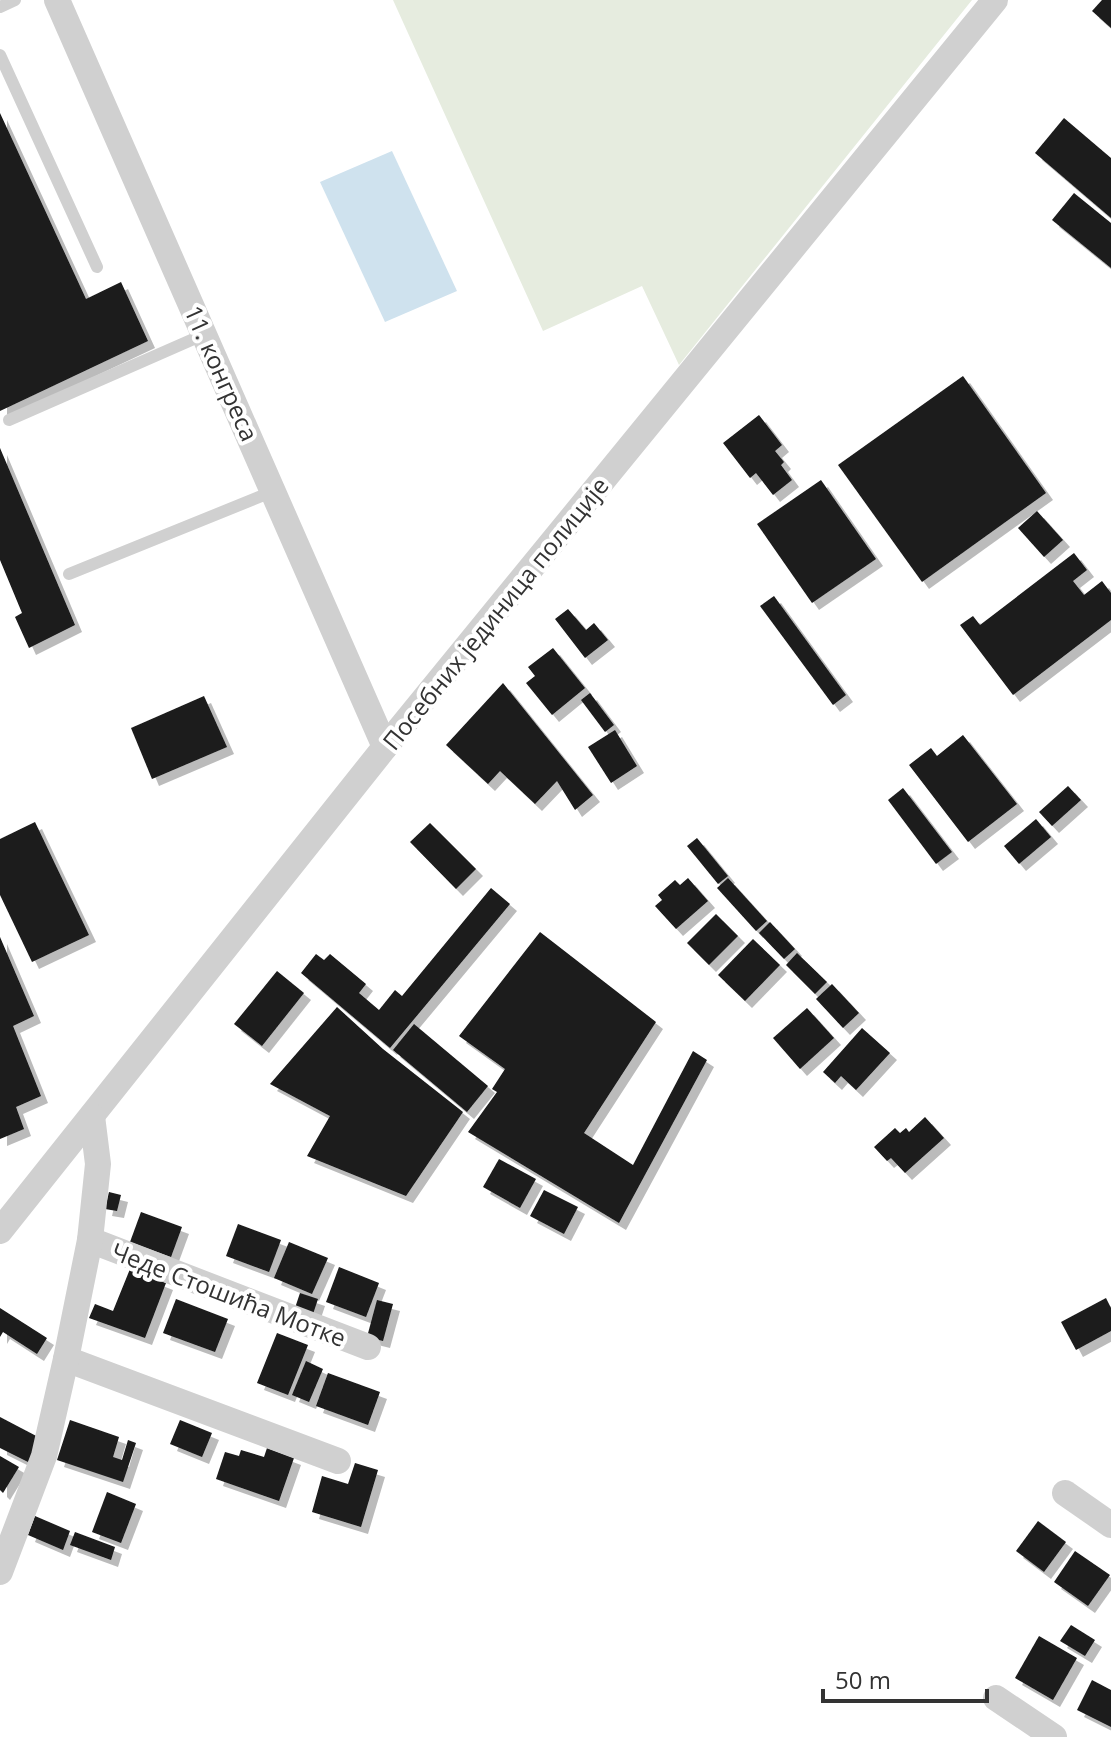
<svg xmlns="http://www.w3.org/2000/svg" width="1111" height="1737" font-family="'Open Sans',sans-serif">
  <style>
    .green { fill: #e6ecdf }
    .water { fill: #cfe2ee }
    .building { fill: #1a1a1a; filter: url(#shadow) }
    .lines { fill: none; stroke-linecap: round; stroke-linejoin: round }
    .service { stroke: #d0d0d0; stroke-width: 12 }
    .minor { stroke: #d0d0d0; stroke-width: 26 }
    .labels { text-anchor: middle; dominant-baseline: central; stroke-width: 8; stroke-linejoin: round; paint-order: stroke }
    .street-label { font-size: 24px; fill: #333; stroke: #fff }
  </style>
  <defs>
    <filter id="shadow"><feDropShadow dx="7" dy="7" stdDeviation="0" flood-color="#0004"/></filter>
  </defs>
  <rect width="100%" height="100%" fill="#fff"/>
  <!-- green -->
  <path class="green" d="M393,0H972L679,365L642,286L543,331Z"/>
  <!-- water -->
  <path class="water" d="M392,151L457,291L385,322L320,182Z"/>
  <!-- building -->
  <g class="building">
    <path d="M1102,0H1111V28L1092,11Z"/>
    <path d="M0,113L86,299L121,282L148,341L0,411Z"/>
    <path d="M1064,118L1111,158V218L1035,153Z"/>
    <path d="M1074,193L1111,223V268L1052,220Z"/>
    <path d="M963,376L1046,493L922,582L838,465Z"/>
    <path d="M759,415L782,445L775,451L784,462L781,465L792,480L773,495L756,473L750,478L723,443Z"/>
    <path d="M0,448L75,625L29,648L15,617L22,613L0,560Z"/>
    <path d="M821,480L876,559L812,603L757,524Z"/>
    <path d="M1037,511L1063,540L1044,557L1018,528Z"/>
    <path d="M1074,553L1087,570L1073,581L1084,595L1102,581L1111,593V620L1013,695L960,625L973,616L980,625Z"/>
    <path d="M774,596L846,695L833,705L760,606Z"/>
    <path d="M568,609L586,630L594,623L608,640L585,658L555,619Z"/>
    <path d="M553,648L585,688L552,715L526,683L535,676L528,667Z"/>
    <path d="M503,683L593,795L575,810L557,781L535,804L500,771L488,784L446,745Z"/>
    <path d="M590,693L614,725L605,732L581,700Z"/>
    <path d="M204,696L227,747L152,779L131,728Z"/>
    <path d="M615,730L637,766L611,783L588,747Z"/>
    <path d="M963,735L1017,804L968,842L909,765L931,748L937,756Z"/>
    <path d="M1068,786L1081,800L1052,826L1039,812Z"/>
    <path d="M903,788L952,852L936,864L888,800Z"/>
    <path d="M1036,819L1051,837L1019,864L1004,846Z"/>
    <path d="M35,822L89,935L32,962L0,895V839Z"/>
    <path d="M430,823L476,869L456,889L410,842Z"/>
    <path d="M697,838L728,876L718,884L687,846Z"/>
    <path d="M688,878L708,901L676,929L655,906L662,900L658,895L675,880L680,885Z"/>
    <path d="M728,878L767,921L756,931L717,888Z"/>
    <path d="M491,888L510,904L390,1048L301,973L316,954L324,960L330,954L366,984L359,993L379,1010L395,990L402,996Z"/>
    <path d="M716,914L738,936L709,965L687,943Z"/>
    <path d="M770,922L795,949L784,959L759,933Z"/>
    <path d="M540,932L656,1022L584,1133L633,1165L693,1051L707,1060L619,1223L468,1132L497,1092L492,1089L505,1069L459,1036Z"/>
    <path d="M0,937L34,1016L13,1026L41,1096L16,1107L24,1129L0,1139Z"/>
    <path d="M753,939L780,965L745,1001L718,975Z"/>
    <path d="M797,953L827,982L815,994L786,965Z"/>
    <path d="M277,971L304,993L262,1046L234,1024Z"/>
    <path d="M832,984L859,1013L843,1028L816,999Z"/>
    <path d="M337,1007L383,1049L463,1112L406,1196L307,1156L330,1116L270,1084Z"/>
    <path d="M807,1008L834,1038L800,1069L773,1038Z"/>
    <path d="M414,1024L488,1086L467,1112L393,1050Z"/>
    <path d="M862,1028L890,1053L856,1090L841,1076L835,1083L823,1072Z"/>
    <path d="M925,1117L944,1138L905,1173L891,1158L887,1161L874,1147L895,1128L900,1133L906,1128L909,1132Z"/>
    <path d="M499,1159L536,1179L520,1208L483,1187Z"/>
    <path d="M544,1190L578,1207L564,1234L530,1216Z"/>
    <path d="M109,1192L121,1195L117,1211L105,1209Z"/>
    <path d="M141,1212L182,1227L171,1257L130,1242Z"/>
    <path d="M238,1224L281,1240L269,1272L226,1256Z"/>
    <path d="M289,1242L328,1258L312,1294L274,1278Z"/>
    <path d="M339,1267L379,1283L366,1317L326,1302Z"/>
    <path d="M130,1269L166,1283L145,1338L89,1318L95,1304L113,1311Z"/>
    <path d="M300,1293L318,1299L312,1317L294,1311Z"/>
    <path d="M1106,1298L1111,1308V1331L1076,1350L1061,1322Z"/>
    <path d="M176,1299L228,1319L215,1352L163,1333Z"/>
    <path d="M377,1300L393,1304L383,1341L367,1337Z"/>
    <path d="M0,1308L47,1338L37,1354L3,1332L0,1337Z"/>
    <path d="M277,1333L308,1345L288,1395L257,1383Z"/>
    <path d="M306,1361L323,1369L309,1402L292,1395Z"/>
    <path d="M328,1373L380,1392L368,1425L316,1406Z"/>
    <path d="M0,1417L42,1439L30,1463L0,1448Z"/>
    <path d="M70,1420L119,1437L113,1457L122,1460L128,1440L136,1443L123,1482L57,1460Z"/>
    <path d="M180,1420L212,1433L202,1457L170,1444Z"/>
    <path d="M267,1448L294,1458L279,1501L216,1479L225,1452L239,1456L241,1450L264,1457Z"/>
    <path d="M0,1456L19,1467L3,1493L0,1490Z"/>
    <path d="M355,1463L378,1470L361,1527L312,1512L322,1476L348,1484Z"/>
    <path d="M107,1492L136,1504L121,1543L92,1532Z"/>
    <path d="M35,1516L70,1531L63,1550L28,1535Z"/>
    <path d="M1038,1521L1066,1542L1044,1572L1016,1551Z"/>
    <path d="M75,1532L115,1547L111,1560L70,1545Z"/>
    <path d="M1075,1551L1110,1575L1088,1606L1054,1582Z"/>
    <path d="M1071,1625L1095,1640L1085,1656L1060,1641Z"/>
    <path d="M1039,1636L1077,1658L1053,1700L1015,1678Z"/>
    <path d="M1092,1680L1111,1690V1727L1077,1710Z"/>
  </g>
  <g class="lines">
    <!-- service -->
    <g class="service">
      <path d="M0,7L15,0"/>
      <path d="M0,55L97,267"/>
      <path d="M9,420L205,334"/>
      <path d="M69,574L274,491"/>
    </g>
    <!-- minor -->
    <g class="minor">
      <path d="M57,0L385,747"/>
      <path d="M0,1231L385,747L995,0"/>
      <path d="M90,1240L368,1347"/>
      <path d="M66,1359L338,1461"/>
      <path d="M1065,1493L1111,1525"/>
      <path d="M0,1572L44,1456L66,1359L90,1240L98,1164L92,1116"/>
      <path d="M996,1698L1054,1737"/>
    </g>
  </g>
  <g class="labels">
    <!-- street labels -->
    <g class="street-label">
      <text transform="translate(222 373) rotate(66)">11. конгреса</text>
      <text transform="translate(495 613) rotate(-51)">Посебних јединица полиције</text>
      <text transform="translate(229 1294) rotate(21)">Чеде Стошића Мотке</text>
    </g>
  </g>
  <!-- scale -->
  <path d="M823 1689v12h164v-12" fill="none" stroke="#333333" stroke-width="4"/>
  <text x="835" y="1689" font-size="24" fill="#333333" stroke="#ffffff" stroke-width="6" paint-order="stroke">50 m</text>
</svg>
